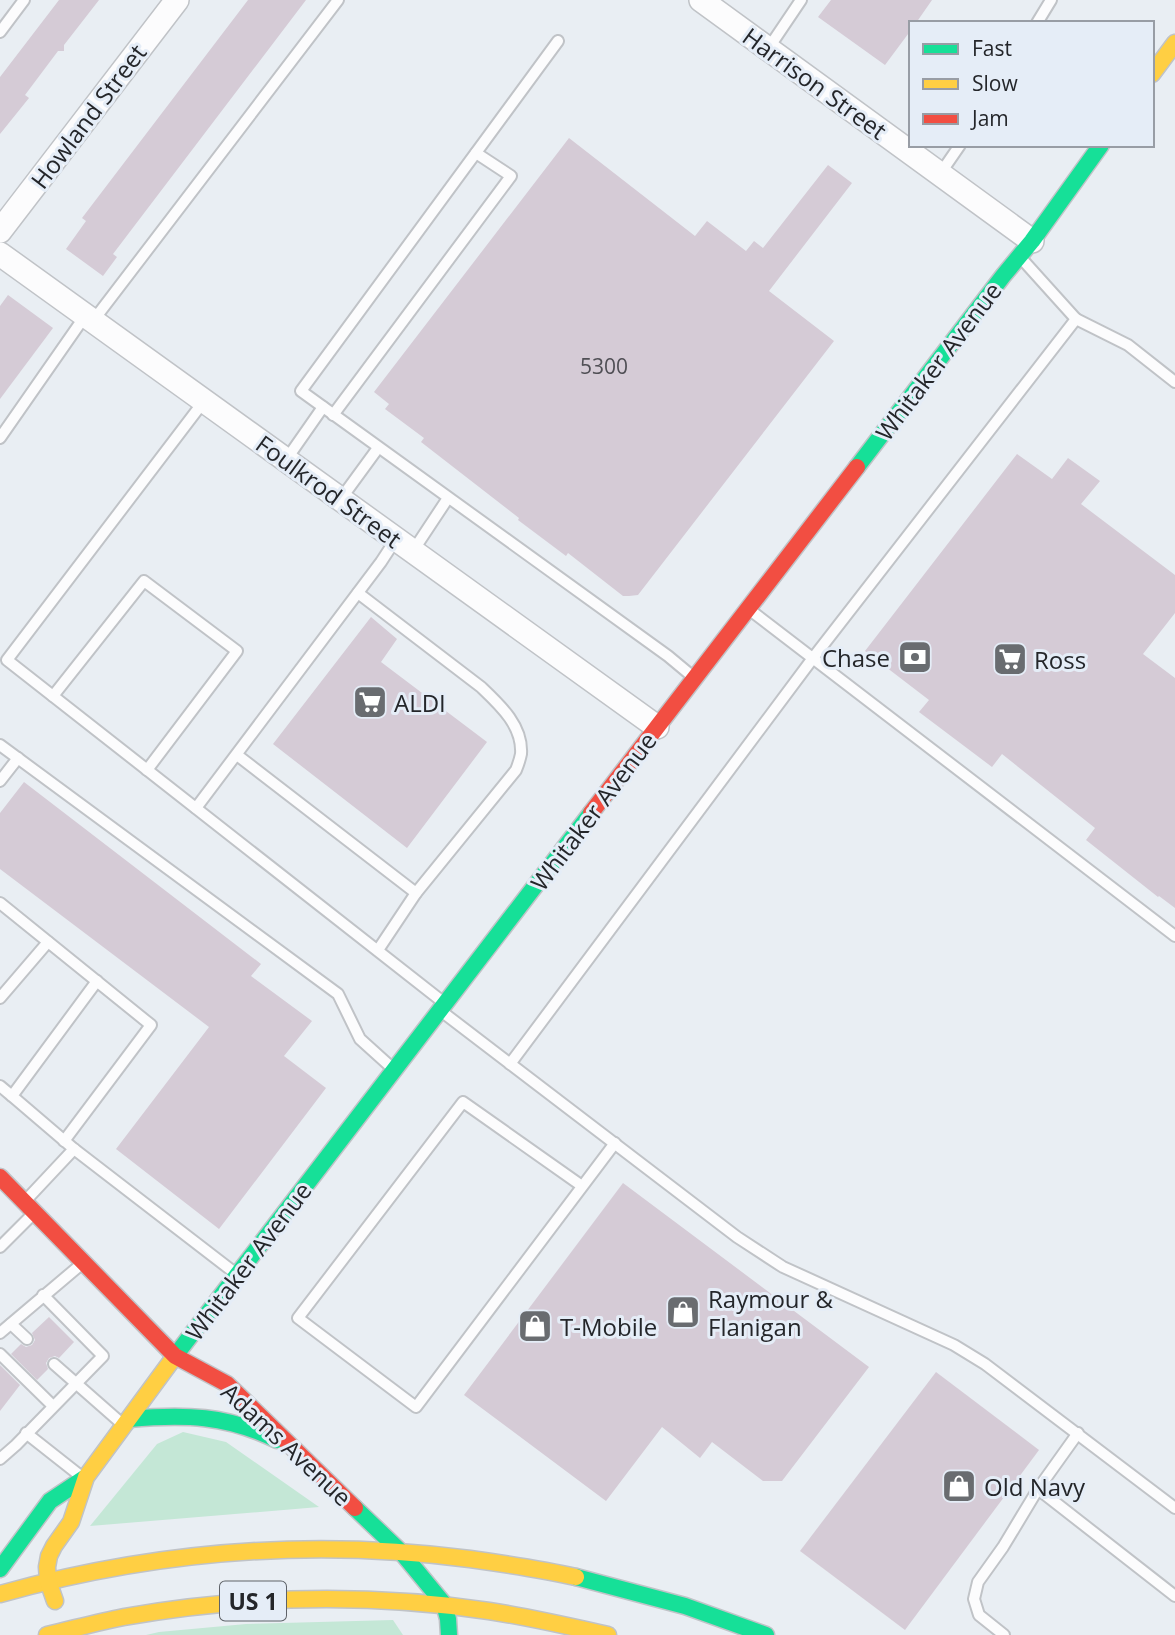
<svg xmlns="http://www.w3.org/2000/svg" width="1175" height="1635" font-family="'Open Sans',sans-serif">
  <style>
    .green { fill: #c4e7d6 }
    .building { fill: #d5cbd6 }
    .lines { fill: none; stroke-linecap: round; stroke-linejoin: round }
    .lane-casing { stroke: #c0c3c7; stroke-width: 14 }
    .street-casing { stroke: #c0c3c7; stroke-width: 26 }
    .fast-casing { stroke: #c0c3c7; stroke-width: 19 }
    .slow-casing { stroke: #c0c3c7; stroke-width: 19 }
    .jam-casing { stroke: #c0c3c7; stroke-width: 19 }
    .lane { stroke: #fcfcfd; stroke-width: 10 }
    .street { stroke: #fcfcfd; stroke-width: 23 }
    .fast { stroke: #16e098; stroke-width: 16 }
    .slow { stroke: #ffcf43; stroke-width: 16 }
    .jam { stroke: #f24e42; stroke-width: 16 }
    .labels { text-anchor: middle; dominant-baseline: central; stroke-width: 6; stroke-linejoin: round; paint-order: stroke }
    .number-label { font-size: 21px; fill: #504f55 }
    .shield { fill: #e5edf7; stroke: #5e6268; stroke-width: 2 }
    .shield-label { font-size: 23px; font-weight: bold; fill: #24262a }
    .street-label { font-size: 24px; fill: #24262a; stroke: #e5edf7 }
    .poi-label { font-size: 24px; fill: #24262a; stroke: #e5edf7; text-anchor: start }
  </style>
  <rect width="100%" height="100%" fill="#e9eef3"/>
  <!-- green -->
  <g class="green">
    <path d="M183,1432L226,1442L319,1507L90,1526L157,1444Z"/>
    <path d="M393,1620L403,1635H146L159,1632L246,1624Z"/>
  </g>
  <!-- building -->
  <g class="building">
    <path d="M59,0H99L64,45V51H58L25,95L29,98L0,134V77Z"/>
    <path d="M248,0H306L113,254L117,257L103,276L66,249L86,221L82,218Z"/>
    <path d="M831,0H932L916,23H911V30L885,65L818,17Z"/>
    <path d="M569,138L695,236L707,221L746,251L754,241L763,248L828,165L852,183L769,291L834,341L638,595L629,596H623L568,553L566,556L518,520L519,518L421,442L424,438L385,409L389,404L374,392Z"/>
    <path d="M8,295L53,328L0,399V306Z"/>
    <path d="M1017,454L1052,479L1068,458L1100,481L1081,504L1175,575V613L1143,654L1175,678V908L1159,896L1158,897L1086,840L1095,828L1002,754L992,767L919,712L929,700L865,651Z"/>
    <path d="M371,617L397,639L381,662L487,742L407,848L273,744Z"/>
    <path d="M24,782L261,964L251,976L312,1021L284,1056L326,1088L219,1229L116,1149L209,1027L0,869V813Z"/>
    <path d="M623,1183L869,1367L782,1481H763L712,1442L700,1458L662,1427L606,1501L464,1395Z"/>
    <path d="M49,1317L74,1342L59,1358L55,1356L49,1358L46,1363L48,1369L37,1380L11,1354L21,1344L26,1347L32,1345L35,1340L32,1333Z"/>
    <path d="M0,1365L20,1385L0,1411Z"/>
    <path d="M936,1372L1039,1450L905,1630L800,1551Z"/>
  </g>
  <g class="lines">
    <!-- lane casing -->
    <g class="lane-casing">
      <g id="lane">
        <path d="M1037,23L1051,0"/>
        <path d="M0,32L24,0"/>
        <path d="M558,41L301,391L668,656L692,676"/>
        <path d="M768,49L801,0"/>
        <path d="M940,174L960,145"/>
        <path d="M1076,319L1128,345L1175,382"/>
        <path d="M93,321L338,0"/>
        <path d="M204,401L7,660L443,1002"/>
        <path d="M333,415L511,176L476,153"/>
        <path d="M0,438L85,316"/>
        <path d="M286,460L323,407"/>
        <path d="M340,500L378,448"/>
        <path d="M413,551L448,498"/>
        <path d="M358,593L481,687C500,705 523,726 521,754C520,759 518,765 516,770L416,893"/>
        <path d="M750,610L1175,936"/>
        <path d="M53,696L144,581L237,651L147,770"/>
        <path d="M0,745L338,994L360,1039L391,1067"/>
        <path d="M237,755L416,893L378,950"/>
        <path d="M0,781L18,758"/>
        <path d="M196,808L381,562L396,539"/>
        <path d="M0,903L151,1025L64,1141"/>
        <path d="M97,981L12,1096L74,1149L235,1273"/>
        <path d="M0,998L48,942"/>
        <path d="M441,1011L737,1237L783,1267L954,1345L985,1364L1175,1508"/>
        <path d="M510,1064L813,658L1076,319L1021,258"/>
        <path d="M0,1086L12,1096"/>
        <path d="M582,1186L463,1102L298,1318L416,1407L615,1143"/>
        <path d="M28,1198L74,1149"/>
        <path d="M0,1247L30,1217"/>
        <path d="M11,1324L27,1339"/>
        <path d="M0,1333L78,1267"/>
        <path d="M0,1354L53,1406"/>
        <path d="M54,1364L120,1422"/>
        <path d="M26,1433L78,1474"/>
        <path d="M0,1459L16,1445L103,1356L43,1295"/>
        <path d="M1038,1489L1175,1596"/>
        <path d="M1004,1635L979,1615L974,1599L978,1582L1003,1547L1038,1489L1078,1433"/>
      </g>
    </g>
    <!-- street casing -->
    <g class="street-casing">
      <g id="street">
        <path d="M701,0L1032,241"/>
        <path d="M0,231L177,0"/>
        <path d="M0,254L657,727"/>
      </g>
    </g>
    <!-- fast casing -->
    <g class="fast-casing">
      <g id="fast">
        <path d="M857,467L1003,276L1032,241L1101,145"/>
        <path d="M175,1356L591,813"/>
        <path d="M129,1419C184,1414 227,1415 277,1440"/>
        <path d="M355,1508L402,1553L444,1604L448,1619L449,1635"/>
        <path d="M0,1569L50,1501L86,1477"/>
        <path d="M576,1577L685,1606L766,1635"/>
      </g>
    </g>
    <!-- slow casing -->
    <g class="slow-casing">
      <g id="slow">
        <path d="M1152,74L1175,43"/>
        <path d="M0,1594C155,1551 311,1538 470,1559C506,1564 541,1569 576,1577"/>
        <path d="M55,1601L48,1581L47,1567L49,1556L54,1546L71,1522L86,1477L175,1356"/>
        <path d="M47,1635C73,1629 98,1622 124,1617C244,1596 368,1593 489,1611C529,1617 568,1626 608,1635"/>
      </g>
    </g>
    <!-- jam casing -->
    <g class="jam-casing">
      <g id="jam">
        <path d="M591,813L857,467"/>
        <path d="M0,1177L175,1356L227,1384L355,1508"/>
      </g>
    </g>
    <!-- lane -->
    <use href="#lane" class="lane"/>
    <!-- street -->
    <use href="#street" class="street"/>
    <!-- fast -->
    <use href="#fast" class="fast"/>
    <!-- slow -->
    <use href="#slow" class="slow"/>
    <!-- jam -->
    <use href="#jam" class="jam"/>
  </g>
  <!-- icons -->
  <defs>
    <g id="bank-square" transform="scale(1.75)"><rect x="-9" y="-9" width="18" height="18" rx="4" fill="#696c70" stroke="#e5edf7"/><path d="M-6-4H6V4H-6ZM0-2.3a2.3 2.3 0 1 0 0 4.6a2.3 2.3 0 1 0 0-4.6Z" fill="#fff"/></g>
    <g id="supermarket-square" transform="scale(1.75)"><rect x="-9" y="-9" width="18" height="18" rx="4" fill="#696c70" stroke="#e5edf7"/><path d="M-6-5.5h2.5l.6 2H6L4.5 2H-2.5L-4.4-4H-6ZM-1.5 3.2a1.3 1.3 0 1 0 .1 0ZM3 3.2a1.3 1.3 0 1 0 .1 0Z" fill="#fff"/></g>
    <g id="shop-square" transform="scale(1.75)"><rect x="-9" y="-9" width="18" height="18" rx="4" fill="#696c70" stroke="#e5edf7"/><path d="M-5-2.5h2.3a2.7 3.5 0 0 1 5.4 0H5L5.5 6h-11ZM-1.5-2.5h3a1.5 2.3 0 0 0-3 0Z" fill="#fff"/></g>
  </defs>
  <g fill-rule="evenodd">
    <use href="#bank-square" x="915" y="657"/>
    <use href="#supermarket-square" x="1010" y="659"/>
    <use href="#supermarket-square" x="370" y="702"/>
    <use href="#shop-square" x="683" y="1312"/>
    <use href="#shop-square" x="535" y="1326"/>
    <use href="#shop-square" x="959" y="1486"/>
  </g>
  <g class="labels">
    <!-- number labels -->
    <g class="number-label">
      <text x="604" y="366">5300</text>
    </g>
    <!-- shield labels -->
    <rect class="shield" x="220" y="1581.5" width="66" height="39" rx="5"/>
    <g class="shield-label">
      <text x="253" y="1601">US 1</text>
    </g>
    <!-- street labels -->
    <g class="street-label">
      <text transform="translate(815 83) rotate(36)">Harrison Street</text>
      <text transform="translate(88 116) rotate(-53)">Howland Street</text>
      <text transform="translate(938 361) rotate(-53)">Whitaker Avenue</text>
      <text transform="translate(329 491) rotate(36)">Foulkrod Street</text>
      <text transform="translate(593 811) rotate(-53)">Whitaker Avenue</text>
      <text transform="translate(248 1261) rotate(-53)">Whitaker Avenue</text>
      <text transform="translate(287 1444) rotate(43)">Adams Avenue</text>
    </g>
    <!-- poi labels -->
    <g class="poi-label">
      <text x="890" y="657" text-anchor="end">Chase</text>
      <text x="1034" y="659">Ross</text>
      <text x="394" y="702">ALDI</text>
      <text x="708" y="1298">Raymour &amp;<tspan x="708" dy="28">Flanigan</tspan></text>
      <text x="560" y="1326">T-Mobile</text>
      <text x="984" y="1486">Old Navy</text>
    </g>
  </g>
  <!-- legend -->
  <rect x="909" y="21" width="245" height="126" fill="#e5edf7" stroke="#989da5" stroke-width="2"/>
  <rect x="923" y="44" width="35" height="10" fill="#16e098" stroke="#989da5" stroke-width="2"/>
  <text x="972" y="56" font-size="21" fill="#24262a">Fast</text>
  <rect x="923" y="79" width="35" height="10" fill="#ffcf43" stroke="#989da5" stroke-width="2"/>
  <text x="972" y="91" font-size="21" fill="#24262a">Slow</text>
  <rect x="923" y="114" width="35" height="10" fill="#f24e42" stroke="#989da5" stroke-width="2"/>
  <text x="972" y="126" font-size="21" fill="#24262a">Jam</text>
</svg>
